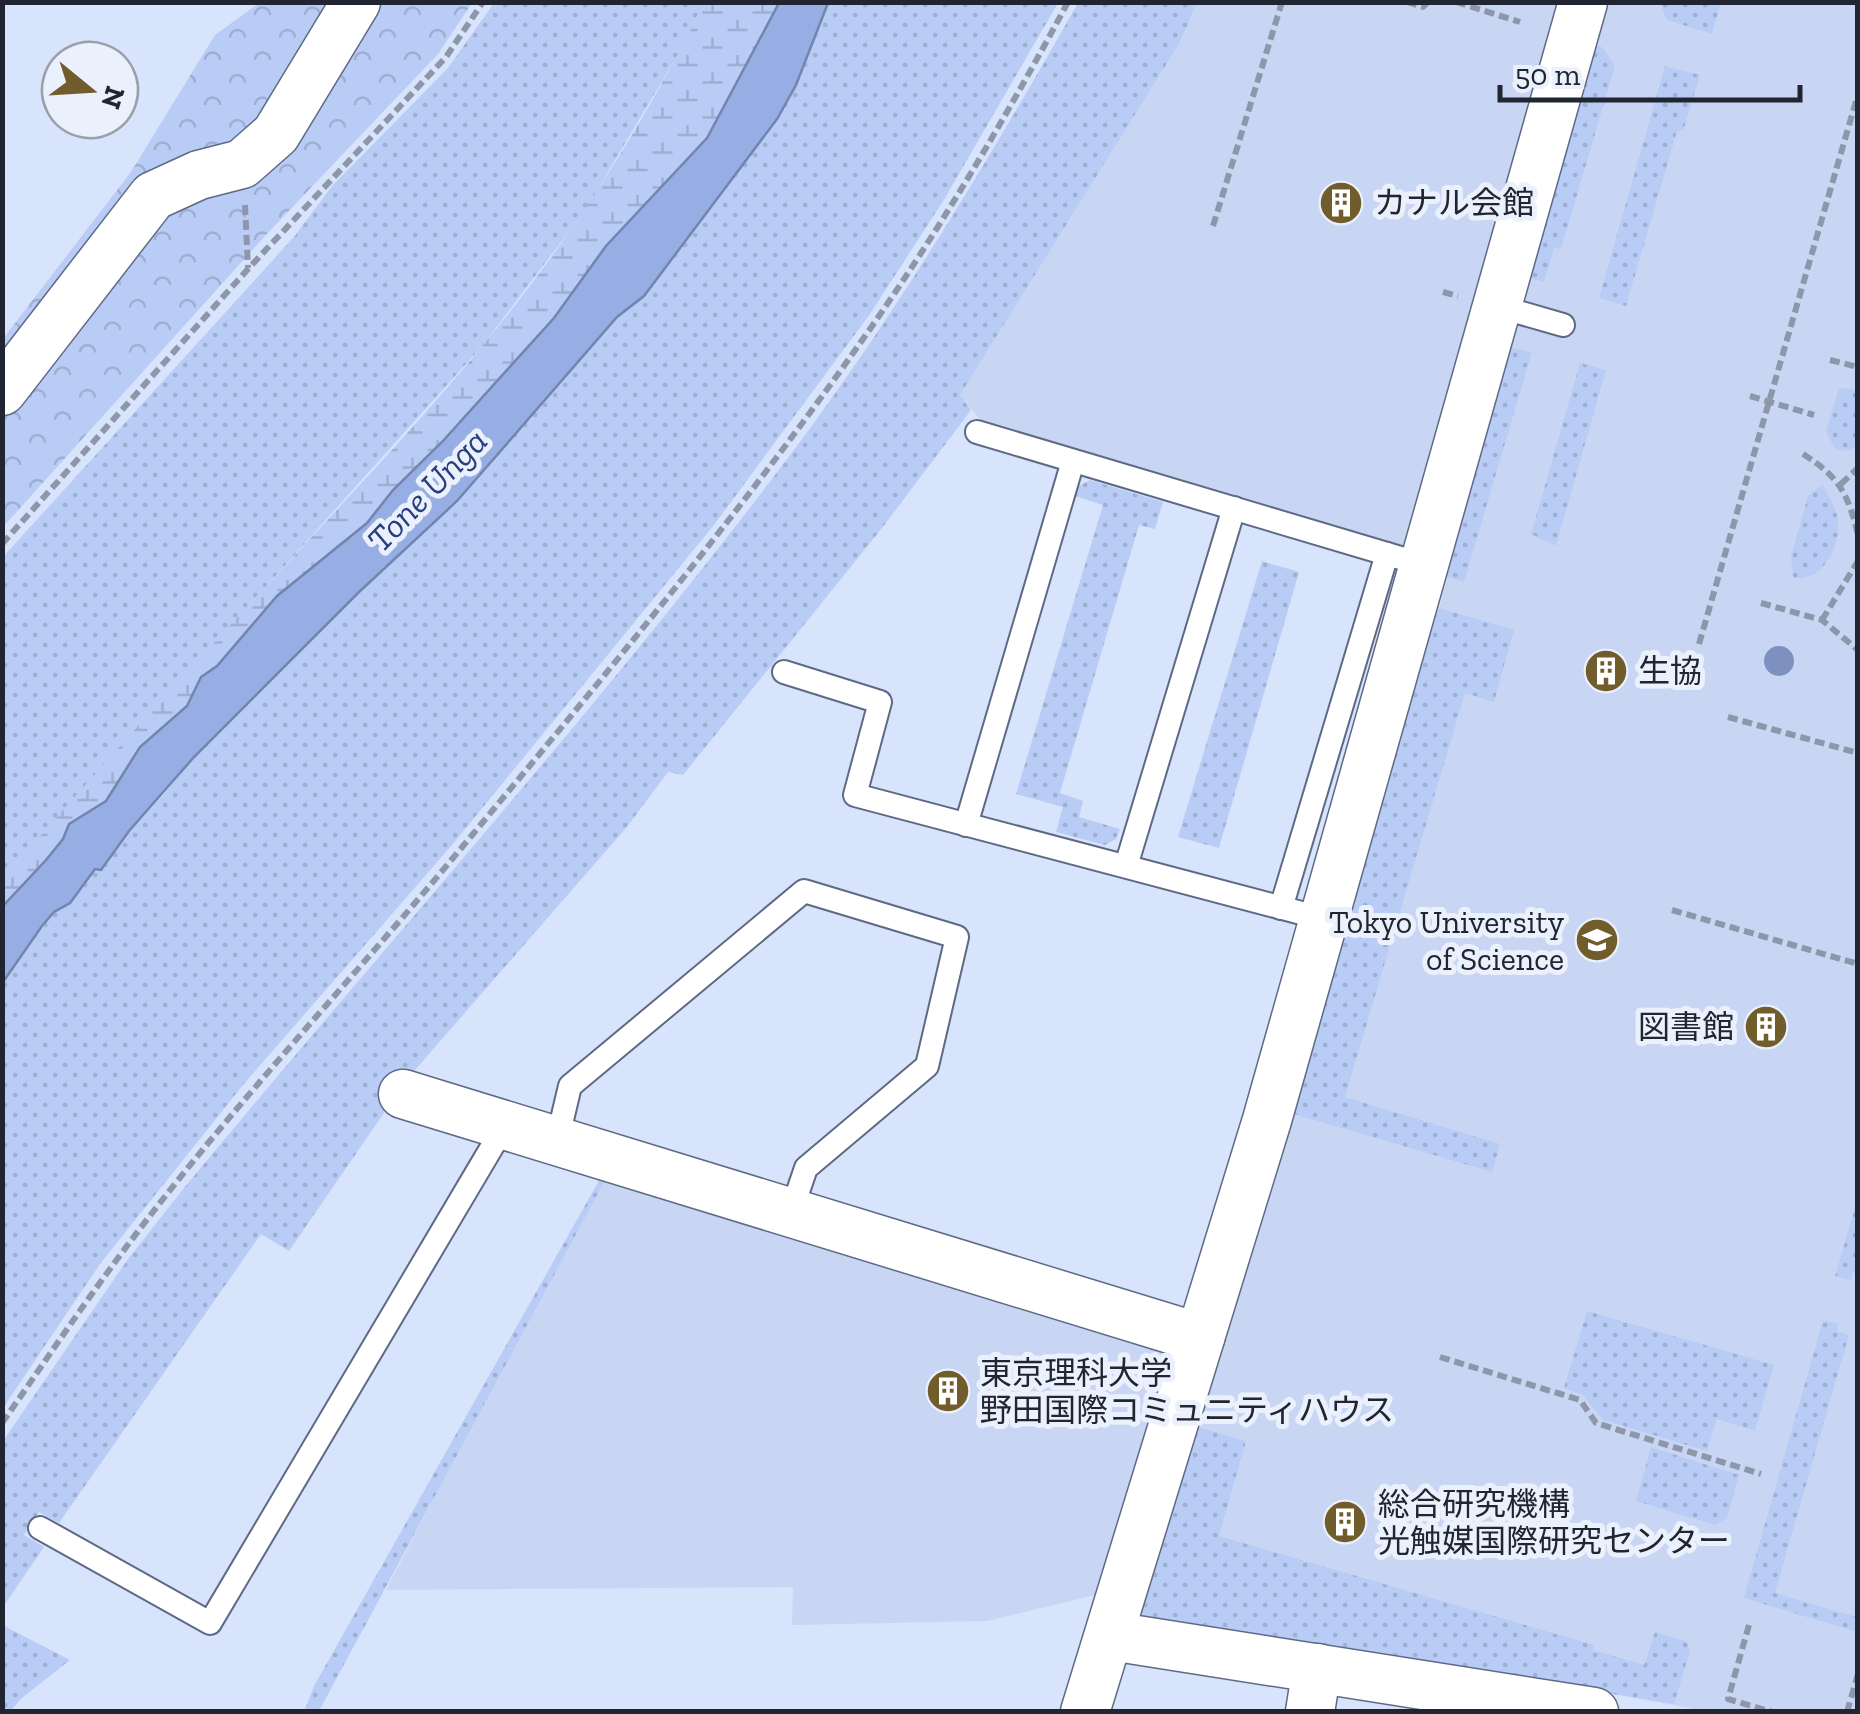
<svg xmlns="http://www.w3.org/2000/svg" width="1860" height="1714" font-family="'Zilla Slab','Noto Sans JP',serif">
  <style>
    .built { fill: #c8d6f3 }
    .grass { fill: url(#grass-dots) }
    .wetland { fill: url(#wetland-marsh) }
    .park { fill: url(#park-crowns) }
    .water { fill: #96aee3; stroke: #7385ae; stroke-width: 2.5 }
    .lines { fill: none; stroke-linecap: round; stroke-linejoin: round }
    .service-casing { stroke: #5e6a85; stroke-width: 26 }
    .minor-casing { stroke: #5e6a85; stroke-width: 51 }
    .path { stroke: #8e96aa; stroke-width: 6; stroke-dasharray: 10 5; stroke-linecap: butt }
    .service { stroke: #fff; stroke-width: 22 }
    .minor { stroke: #fff; stroke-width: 48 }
    .tree { fill: #7d90bf }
    .labels { text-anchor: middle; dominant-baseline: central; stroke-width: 10; stroke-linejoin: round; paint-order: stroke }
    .poi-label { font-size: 32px; fill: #202531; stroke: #ebf0fd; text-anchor: start }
    .water-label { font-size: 35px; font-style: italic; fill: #263e7e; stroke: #ebf0fd }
  </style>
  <defs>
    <pattern id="grass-dots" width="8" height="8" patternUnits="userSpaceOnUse" patternTransform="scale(2.5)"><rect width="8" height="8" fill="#b9ccf5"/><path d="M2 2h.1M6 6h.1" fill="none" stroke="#9fafd2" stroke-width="1.8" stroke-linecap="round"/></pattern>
    <pattern id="wetland-marsh" width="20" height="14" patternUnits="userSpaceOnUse" patternTransform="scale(2.5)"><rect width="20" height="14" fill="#b9ccf5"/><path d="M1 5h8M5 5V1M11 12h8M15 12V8" fill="none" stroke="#9fafd2"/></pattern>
    <pattern id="park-crowns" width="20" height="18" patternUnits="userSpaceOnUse" patternTransform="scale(2.5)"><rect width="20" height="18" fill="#b9ccf5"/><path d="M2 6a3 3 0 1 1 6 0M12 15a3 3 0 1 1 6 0" fill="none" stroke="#9fafd2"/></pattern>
  </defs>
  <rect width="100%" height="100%" fill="#d8e3fc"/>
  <!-- built -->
  <g class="built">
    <path d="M1197,3H1561L1411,549L982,422L960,395L1179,44Z"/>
    <path d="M1606,3H1857V1711H1707L1139,1609L1412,685L1439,608Z"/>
    <path d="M605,1170L1159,1340L1174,1365L1107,1592L987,1621L792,1625L793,1587L386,1590Z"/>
  </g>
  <!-- grass -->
  <g class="grass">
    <path d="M1664,2L1721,3L1712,34L1667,20L1662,8Z"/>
    <path d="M494,3H704L680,51L586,209L483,345L3,879V557L294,237L333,185L448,68Z"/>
    <path d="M828,3H1058L945,198L870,314L714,525L452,845L243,1085L100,1264L3,1408V982L54,912L70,903L85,880L166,792L194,757L358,593L457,501L617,317L644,296L777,119L796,85Z"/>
    <path d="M1078,3H1197L1179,44L960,395L971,410L882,528L683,775L668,772L626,828L408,1078L289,1251L261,1234L59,1523L39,1512L24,1535L44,1547L3,1607V1441L128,1259L184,1188C380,951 586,723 772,479C888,328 985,167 1078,3Z"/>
    <path d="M1594,45L1602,47L1615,66L1561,249L1554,248L1544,282L1530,278Z"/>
    <path d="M1665,66L1700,75L1683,131H1677L1626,306L1599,298Z"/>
    <path d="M1510,347L1532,352L1464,582L1447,577Z"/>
    <path d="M1580,363L1606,370L1556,546L1531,534Z"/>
    <path d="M1846,388L1857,391L1858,446L1846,451L1834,448L1826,431L1839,389Z"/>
    <path d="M1090,480L1163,502L1155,529L1139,525L1060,793L1083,801L1079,817L1120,829L1116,839L1105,845L1056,832L1063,807L1016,794L1103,505L1075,496L1077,487Z"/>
    <path d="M1822,485C1829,496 1837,509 1838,522C1840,548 1822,582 1793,578L1791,557L1808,496Z"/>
    <path d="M1262,561L1299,572L1219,848L1178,837Z"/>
    <path d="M1439,608L1514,630L1494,702L1465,693L1345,1097L1500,1144L1492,1172L1287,1112L1412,685Z"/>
    <path d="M605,1170L610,1171L319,1711L304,1712L314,1686Z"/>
    <path d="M1857,1201V1273L1853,1272L1851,1280L1835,1276Z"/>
    <path d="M1587,1311L1774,1365L1755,1431L1717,1419L1707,1451L1603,1420L1583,1395L1564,1388Z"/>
    <path d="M1823,1320L1838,1324L1837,1331L1849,1335L1775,1593L1857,1617V1632L1744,1598Z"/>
    <path d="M1194,1426L1246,1441L1219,1536L1594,1645L1593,1650L1644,1665L1655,1632L1687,1642L1690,1651L1674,1704L1449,1667L1149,1626L1139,1609Z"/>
    <path d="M1651,1447L1739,1475L1727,1518L1715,1525L1636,1501Z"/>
    <path d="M2,1625L70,1660L22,1698L10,1711H3Z"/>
  </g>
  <!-- wetland -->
  <path class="wetland" d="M704,3H779L753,57L707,138L606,246L554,318L442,442L393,489L367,523L277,596L217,666L201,677L187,706L140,747L106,801L69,824L63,839L46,860L3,906V879C90,778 180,679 271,581C342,503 416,427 483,345C570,240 644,125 704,3Z"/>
  <!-- park -->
  <g class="park">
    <path d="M259,3H339L260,129L231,151L151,168L3,366L2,340L131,172L215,35Z"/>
    <path d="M371,3H472L438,54L265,236L3,527L2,417L144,230L183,201L263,180Z"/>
  </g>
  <!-- water -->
  <path class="water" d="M779,3H828L796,85L777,119L644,296L617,317L457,501L358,593L194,757L129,831L101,870L95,869L70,903L54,912L42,926L3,982V906L46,860L63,839L69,824L106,801L140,747L187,706L201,677L217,666L277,596L367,523L393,490L442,442L554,318L606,246L707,138Z"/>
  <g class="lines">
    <!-- service casing -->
    <g class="service-casing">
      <g id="service">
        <path d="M1497,306L1563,325"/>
        <path d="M977,432L1424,565"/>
        <path d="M784,672L880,702L855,795L1324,919"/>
        <path d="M966,825L1073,461"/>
        <path d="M1126,866L1234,508"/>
        <path d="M1281,908L1387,554"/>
        <path d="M557,1141L570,1086L804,891L957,937L927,1066L806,1168L791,1212"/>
        <path d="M40,1528L210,1623L505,1125"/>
      </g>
    </g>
    <!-- minor casing -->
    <g class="minor-casing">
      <g id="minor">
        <path d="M2,391L153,196L199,175L242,164L276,134L356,2"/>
        <path d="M403,1094L1200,1338"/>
        <path d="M1111,1636L1594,1712"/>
        <path d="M1085,1712L1267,1120L1583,2"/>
        <path d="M1310,1712L1317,1668"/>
      </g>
    </g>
    <!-- path -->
    <g class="path">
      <path d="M1407,2L1423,7L1428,2"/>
      <path d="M1456,2L1520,22"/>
      <path d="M245,205L248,268"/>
      <path d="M1213,226L1282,2"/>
      <path d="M1443,292L1458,296"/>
      <path d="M1830,360L1858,367"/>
      <path d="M1750,396L1814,415"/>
      <path d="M1803,454C1839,477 1848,493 1858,535"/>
      <path d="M1841,484L1858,468"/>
      <path d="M2,544L248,269L446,57L483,2"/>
      <path d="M1761,603L1822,620L1858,650"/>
      <path d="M1822,620L1858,561"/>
      <path d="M1699,644L1856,101"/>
      <path d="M1728,717L1858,753"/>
      <path d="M1672,910L1858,964"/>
      <path d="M1440,1357L1580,1400L1596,1423L1761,1474"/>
      <path d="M2,1423C38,1372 73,1319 110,1269C213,1127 335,999 448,864C596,686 747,507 879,316C948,216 1010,110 1068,2"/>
      <path d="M1749,1625L1728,1699L1772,1712"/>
      <path d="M1847,1712L1858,1674"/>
    </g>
    <!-- service -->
    <use href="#service" class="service"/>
    <!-- minor -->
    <use href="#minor" class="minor"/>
  </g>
  <!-- trees -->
  <circle class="tree" cx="1779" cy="661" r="15"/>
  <!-- icons -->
  <defs>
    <g id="building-disc" transform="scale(2.25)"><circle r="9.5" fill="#715c2b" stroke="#ebf0fd"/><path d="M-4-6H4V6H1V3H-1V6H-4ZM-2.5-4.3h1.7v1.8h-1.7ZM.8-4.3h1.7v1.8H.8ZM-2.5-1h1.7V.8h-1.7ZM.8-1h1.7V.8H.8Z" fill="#fff"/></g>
    <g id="university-disc" transform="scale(2.25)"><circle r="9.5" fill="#715c2b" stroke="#ebf0fd"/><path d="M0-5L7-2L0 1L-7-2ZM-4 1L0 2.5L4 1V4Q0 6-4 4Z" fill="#fff"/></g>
  </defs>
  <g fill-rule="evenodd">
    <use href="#building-disc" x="1341" y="203"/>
    <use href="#building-disc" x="1606" y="671"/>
    <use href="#university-disc" x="1597" y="940"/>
    <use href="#building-disc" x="1766" y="1027"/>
    <use href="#building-disc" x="948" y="1391"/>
    <use href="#building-disc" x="1345" y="1522"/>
  </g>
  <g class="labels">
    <!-- poi labels -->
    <g class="poi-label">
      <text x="1374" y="203">カナル会館</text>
      <text x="1638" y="671">生協</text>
      <text x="1564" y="922" text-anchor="end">Tokyo University<tspan x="1564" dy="37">of Science</tspan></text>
      <text x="1734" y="1027" text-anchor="end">図書館</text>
      <text x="980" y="1373">東京理科大学<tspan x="980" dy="37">野田国際コミュニティハウス</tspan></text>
      <text x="1378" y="1504">総合研究機構<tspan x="1378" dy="37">光触媒国際研究センター</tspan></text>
    </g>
    <!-- water labels -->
    <g class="water-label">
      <text transform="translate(427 490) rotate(-46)">Tone Unga</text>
    </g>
  </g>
  <!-- border -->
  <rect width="1860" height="1714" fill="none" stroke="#202531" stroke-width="10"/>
  <!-- north arrow -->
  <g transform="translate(90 90) rotate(108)"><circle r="48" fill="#ebf0fd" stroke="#9a9fab" stroke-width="2.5"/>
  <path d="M0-8L18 38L0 25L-18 38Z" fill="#715c2b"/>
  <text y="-15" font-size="28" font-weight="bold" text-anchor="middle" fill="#202531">N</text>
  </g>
  <!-- scale -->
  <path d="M1500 85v15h300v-15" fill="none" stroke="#202531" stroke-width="5"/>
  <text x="1515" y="85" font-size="30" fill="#202531" stroke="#ebf0fd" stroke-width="8" paint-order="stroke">50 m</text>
</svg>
